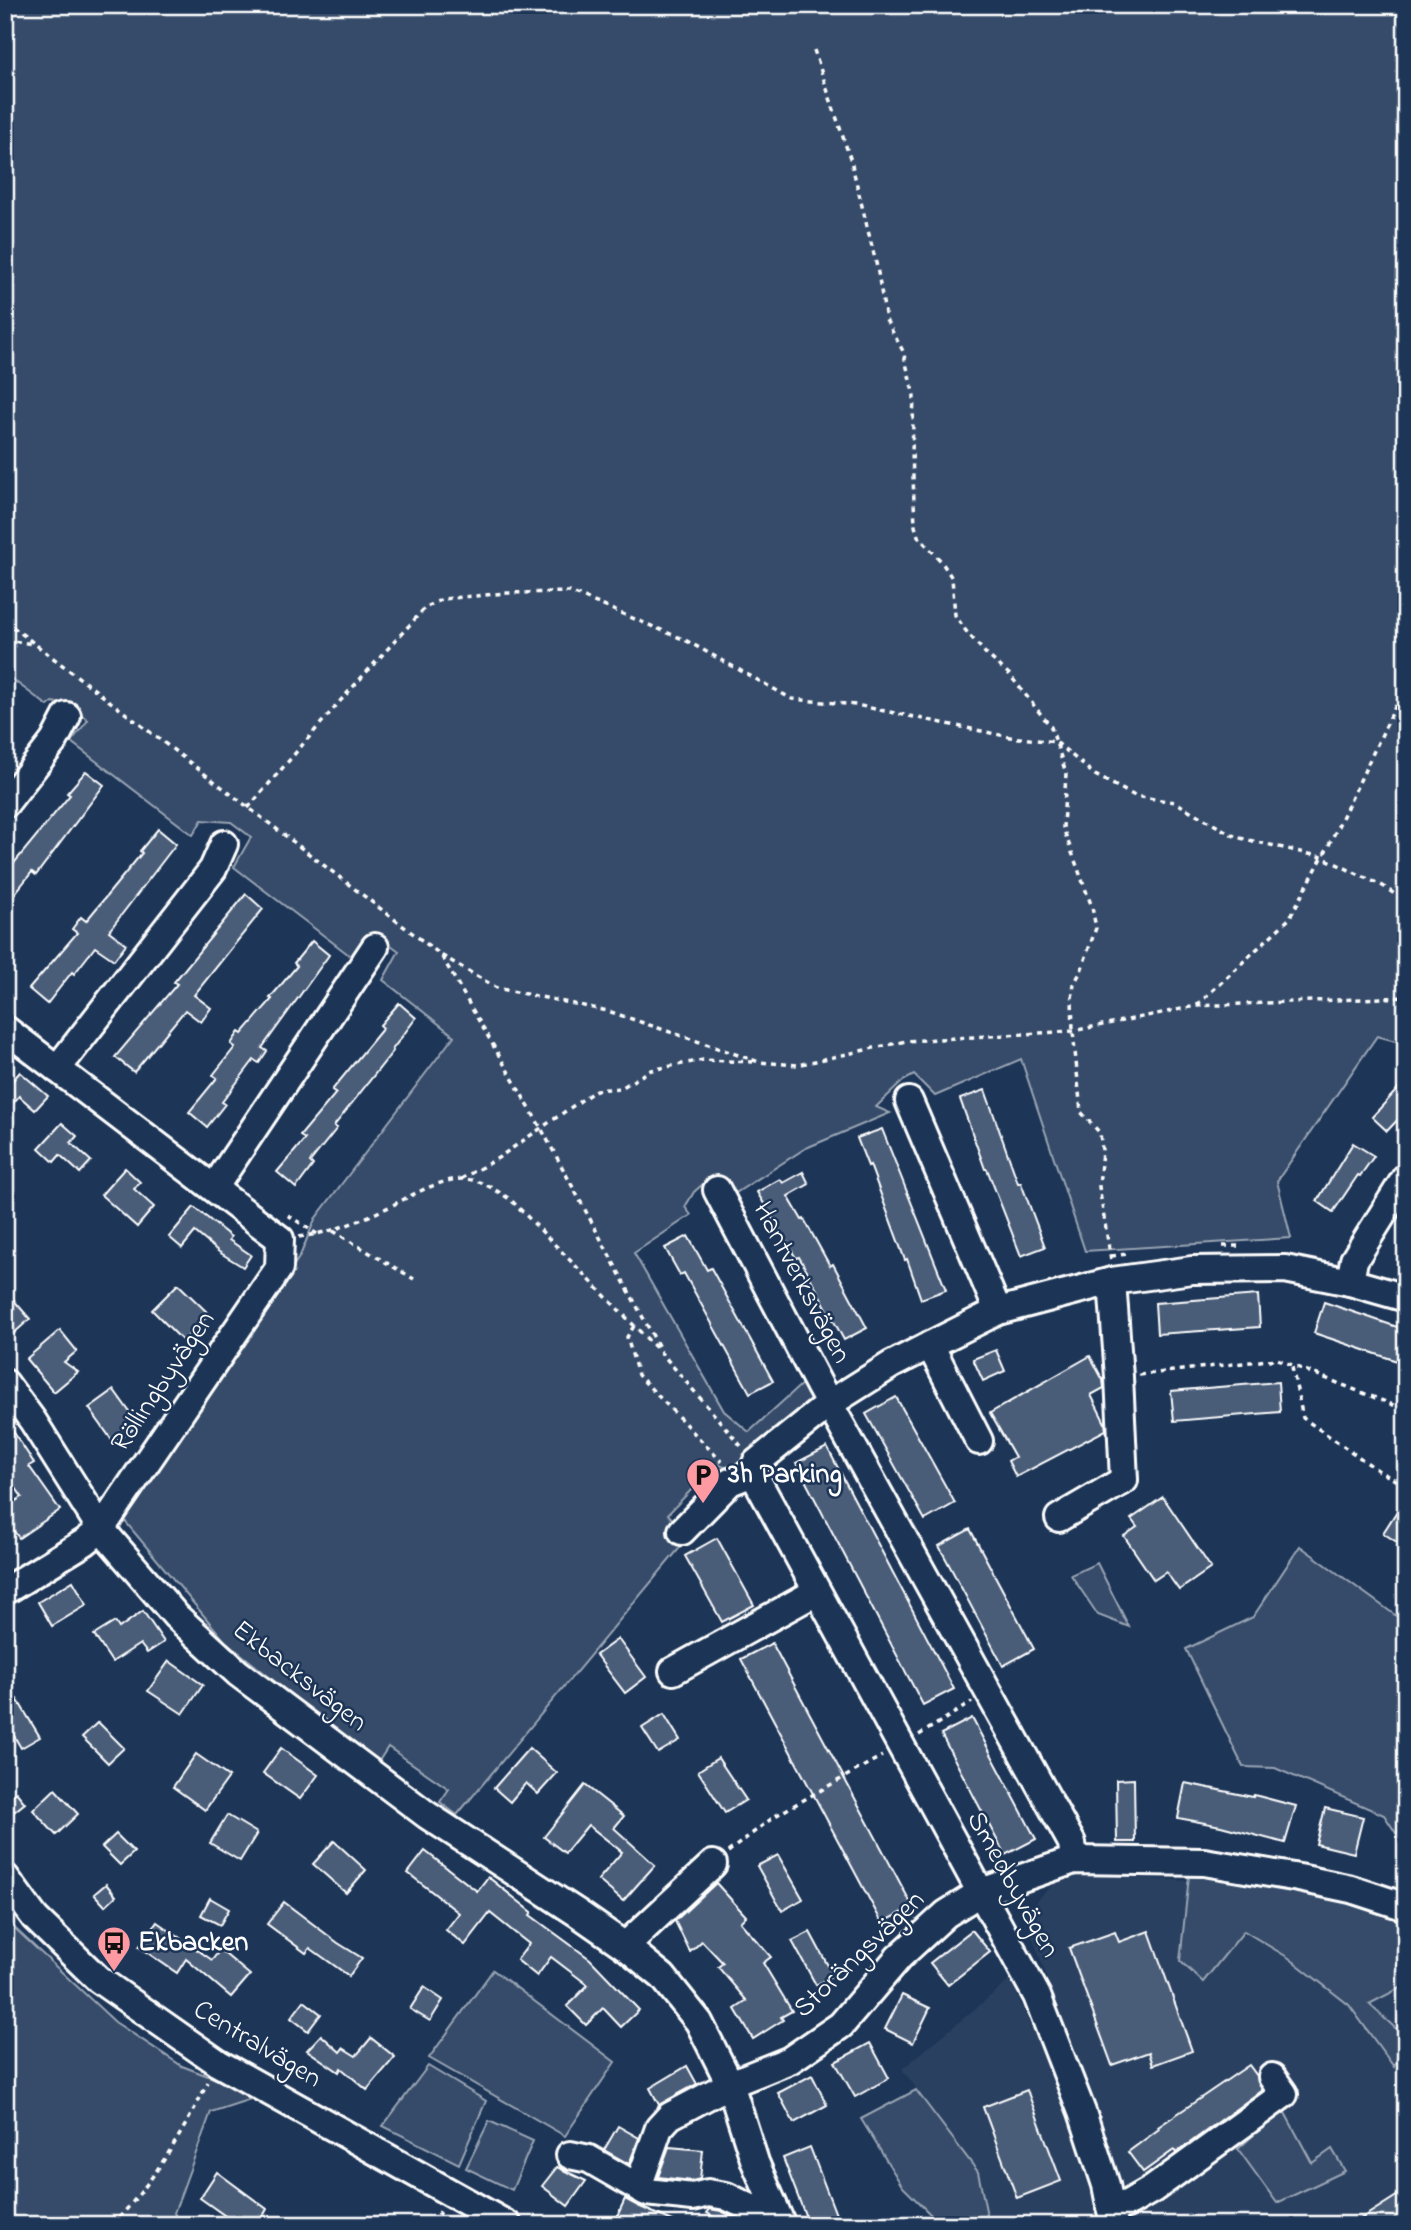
<svg xmlns="http://www.w3.org/2000/svg" width="1411" height="2230" font-family="'Indie Flower',sans-serif">
  <style>
    .built { fill: #2a4161 }
    .green { fill: #364b69; stroke: #9aa5b4; stroke-width: 2 }
    .building { fill: #4a5d79; stroke: #fff; stroke-width: 2 }
    .lines { fill: none; stroke-linecap: round; stroke-linejoin: round }
    .minor-casing { stroke: #fff; stroke-width: 32 }
    .path { stroke: #fff; stroke-width: 3.5; stroke-dasharray: 5 5; stroke-linecap: butt }
    .minor { stroke: #1d3557; stroke-width: 26 }
    .labels { text-anchor: middle; dominant-baseline: central; stroke-width: 5; stroke-linejoin: round; paint-order: stroke }
    .street-label { font-size: 28px; fill: #fff; stroke: #1d3557 }
    .poi-label { font-size: 28px; font-weight: bold; fill: #fff; stroke: #1d3557; text-anchor: start }
  </style>
  <rect width="100%" height="100%" fill="#1d3557"/>
  <filter id="ink" filterUnits="userSpaceOnUse"><feTurbulence type="fractalNoise" baseFrequency=".0143" numOctaves="2"/><feDisplacementMap in="SourceGraphic" scale="14" xChannelSelector="R" yChannelSelector="G"/><feConvolveMatrix kernelMatrix="1 2 1 2 8 2 1 2 1" color-interpolation-filters="sRGB"/></filter>
  <g filter="url(#ink)">
    <!-- built -->
    <g class="built">
      <path d="M1076,1874L1189,1881L1180,1961L1204,1982L1244,1931L1289,1958L1349,2005L1394,2066L1405,2037L1369,2003L1406,1985V2225H1131L1130,2212L1027,1921L1029,1912L1040,1897L1056,1882Z"/>
      <path d="M1010,1980L1056,2083L1101,2225H989L978,2172L902,2069Z"/>
    </g>
    <!-- green -->
    <g class="green">
      <path d="M5,5H1406V1044L1377,1036L1277,1181L1291,1238L1085,1251L1021,1059L935,1096L914,1075L903,1081L876,1107L890,1113L806,1148L728,1198L711,1177L694,1192L685,1207L691,1215L634,1253L724,1411L749,1432L804,1382L814,1400L736,1471L716,1464L668,1514L688,1538L457,1815L440,1802L449,1789L388,1747L377,1764L225,1641L123,1519L300,1256L315,1219L454,1036L383,980L399,951L380,937L357,961L234,867L251,837L231,822L202,820L193,835L71,742L88,720L70,706L53,702L48,706L5,674Z"/>
      <path d="M1300,1546L1406,1623V1826L1396,1833L1384,1815L1275,1768L1243,1767L1186,1649L1253,1617Z"/>
      <path d="M1097,1563L1129,1627L1098,1615L1071,1575Z"/>
      <path d="M1190,1867L1406,1914V1985L1369,2004L1405,2037L1394,2067L1349,2005L1289,1958L1244,1931L1203,1982L1180,1961Z"/>
      <path d="M5,1919L115,2022L182,2066L260,2096L211,2112L174,2213L183,2225H5Z"/>
      <path d="M493,1970L615,2062L565,2136L429,2058Z"/>
      <path d="M428,2066L486,2101L459,2164L383,2126Z"/>
      <path d="M916,2090L978,2172L989,2225H936V2220L902,2186L861,2119Z"/>
      <path d="M1283,2109L1312,2163L1332,2149L1345,2171L1277,2203L1238,2149Z"/>
      <path d="M489,2121L533,2141L512,2190L466,2168Z"/>
    </g>
    <!-- building -->
    <g class="building">
      <path d="M86,771L104,785L36,875L32,872L5,906V874L70,795L67,793Z"/>
      <path d="M158,829L176,844L109,931L126,944L114,960L95,947L74,974L72,972L47,1004L29,989L77,933L72,929L81,917L86,921L142,853L140,851Z"/>
      <path d="M246,894L263,909L194,995L211,1008L201,1022L185,1010L134,1072L115,1057L177,984L174,982Z"/>
      <path d="M312,941L329,955L262,1048L267,1051L259,1063L254,1060L222,1102L225,1104L207,1127L189,1112L217,1078L213,1075L235,1047L231,1044L239,1032L242,1034L272,999L270,998L297,966L294,963Z"/>
      <path d="M399,1003L416,1018L392,1050L393,1051L334,1126L337,1128L310,1162L313,1165L296,1188L277,1172L305,1139L300,1136L336,1093L332,1090L383,1028L380,1025Z"/>
      <path d="M20,1072L48,1096L35,1110L19,1096L5,1113V1089Z"/>
      <path d="M1406,1080V1111L1387,1131L1372,1117Z"/>
      <path d="M985,1090L1018,1183H1021L1045,1247L1021,1256L987,1169H985L960,1099Z"/>
      <path d="M62,1123L77,1136L71,1143L91,1161L80,1173L60,1155L54,1162L39,1148Z"/>
      <path d="M882,1129L946,1290L921,1299L907,1259L905,1260L870,1165L868,1166L857,1138Z"/>
      <path d="M1353,1143L1374,1156L1360,1176L1358,1175L1333,1212L1317,1201Z"/>
      <path d="M125,1168L140,1182L134,1189L154,1207L137,1227L101,1195Z"/>
      <path d="M803,1172L809,1184L788,1196L802,1220L804,1219L830,1266L833,1264L867,1328L844,1340L799,1257L796,1258L757,1192L780,1179L783,1183Z"/>
      <path d="M194,1207L231,1237L229,1240L251,1255L243,1267L219,1252L195,1232L182,1248L169,1237Z"/>
      <path d="M688,1236L707,1270L711,1268L773,1381L750,1393L684,1273L680,1275L665,1248Z"/>
      <path d="M178,1284L209,1314L183,1341L152,1310Z"/>
      <path d="M5,1290L30,1319L5,1341Z"/>
      <path d="M1258,1295L1260,1327L1157,1334L1155,1303Z"/>
      <path d="M1324,1302L1406,1330V1364L1314,1333Z"/>
      <path d="M60,1330L77,1351L64,1362L78,1372L54,1392L26,1359Z"/>
      <path d="M996,1350L1005,1371L983,1381L973,1359Z"/>
      <path d="M1090,1356L1103,1380L1104,1388L1091,1395L1105,1423L1106,1430L1016,1477L1008,1461L1015,1457L990,1413Z"/>
      <path d="M1278,1382L1280,1412L1174,1421L1171,1391Z"/>
      <path d="M114,1390L139,1425L114,1443L89,1408Z"/>
      <path d="M896,1397L955,1503L925,1520L866,1414Z"/>
      <path d="M5,1419L34,1463L29,1466L60,1510L19,1538L5,1519V1508L22,1497L5,1472Z"/>
      <path d="M827,1447L954,1689L923,1705L796,1463Z"/>
      <path d="M1163,1497L1211,1568L1179,1590L1166,1572L1154,1580L1124,1536L1137,1527L1131,1519Z"/>
      <path d="M1406,1497V1548L1383,1533Z"/>
      <path d="M970,1529L1034,1649L1003,1666L939,1546Z"/>
      <path d="M717,1538L754,1605L722,1622L685,1556Z"/>
      <path d="M73,1581L87,1605L52,1626L38,1602Z"/>
      <path d="M143,1611L164,1642L147,1653L140,1644L112,1662L94,1635L115,1622L119,1628Z"/>
      <path d="M618,1639L646,1677L625,1693L596,1655Z"/>
      <path d="M772,1643L913,1907L882,1923L741,1659Z"/>
      <path d="M169,1661L203,1685L183,1714L148,1691Z"/>
      <path d="M17,1699L40,1737L21,1748L10,1729L5,1732V1706Z"/>
      <path d="M664,1714L680,1740L658,1753L642,1728Z"/>
      <path d="M972,1718L1036,1839L1005,1855L941,1734Z"/>
      <path d="M98,1722L124,1748L108,1763L82,1737Z"/>
      <path d="M281,1748L318,1775L300,1799L263,1773Z"/>
      <path d="M529,1748L557,1773L538,1794L526,1783L510,1802L494,1788Z"/>
      <path d="M196,1754L229,1777L205,1810L173,1787Z"/>
      <path d="M718,1758L746,1800L725,1813L698,1771Z"/>
      <path d="M1134,1779L1135,1842H1117L1116,1780Z"/>
      <path d="M1185,1783L1253,1797L1254,1795L1296,1806L1285,1843L1221,1826L1178,1818Z"/>
      <path d="M585,1785L624,1816L614,1828L655,1865L623,1901L598,1880L622,1852L588,1825L565,1853L544,1837Z"/>
      <path d="M55,1789L78,1814L56,1835L33,1810Z"/>
      <path d="M16,1792L25,1803L5,1819V1800Z"/>
      <path d="M1325,1808L1363,1817L1354,1853L1316,1844Z"/>
      <path d="M227,1815L257,1833L240,1861L210,1843Z"/>
      <path d="M116,1834L134,1852L120,1865L102,1847Z"/>
      <path d="M334,1841L366,1870L346,1893L313,1864Z"/>
      <path d="M425,1851L477,1891L488,1877L532,1912L530,1915L590,1959L639,2010L621,2027L603,2008L586,2025L567,2006L588,1985L551,1957L537,1976L517,1960L529,1944L490,1913L465,1945L446,1930L459,1913L408,1873Z"/>
      <path d="M778,1855L803,1899L782,1911L757,1866Z"/>
      <path d="M716,1883L746,1916L740,1922L771,1957L763,1963L792,2011L781,2017L783,2020L753,2039L735,2009L747,2001L718,1967L723,1963L702,1941L690,1952L675,1921Z"/>
      <path d="M106,1884L116,1896L105,1906L94,1894Z"/>
      <path d="M210,1898L229,1909L220,1925L201,1915Z"/>
      <path d="M284,1902L338,1943L362,1958L349,1976L310,1948L306,1953L267,1924Z"/>
      <path d="M157,1922L212,1960L220,1950L250,1975L231,1997L186,1959L177,1973L139,1947Z"/>
      <path d="M972,1930L990,1952L948,1985L930,1963Z"/>
      <path d="M1149,1931L1192,2051L1153,2065L1149,2052L1112,2065L1069,1948L1115,1932L1119,1942Z"/>
      <path d="M810,1932L833,1975L816,1985L792,1941Z"/>
      <path d="M424,1987L443,2000L430,2021L410,2009Z"/>
      <path d="M902,1995L930,2008L913,2043L885,2029Z"/>
      <path d="M304,2001L321,2014L308,2031L291,2018Z"/>
      <path d="M321,2035L340,2052L343,2048L356,2056L371,2038L395,2057L367,2090L341,2068L339,2072L307,2050Z"/>
      <path d="M870,2043L889,2078L855,2097L835,2062Z"/>
      <path d="M1249,2065L1257,2076L1262,2090L1176,2153L1174,2150L1143,2172L1128,2152L1159,2129L1158,2127Z"/>
      <path d="M687,2066L697,2084L659,2105L650,2088Z"/>
      <path d="M812,2075L827,2105L794,2123L778,2093Z"/>
      <path d="M1027,2090L1061,2181L1017,2198L983,2107Z"/>
      <path d="M618,2126L639,2138L629,2164L604,2150Z"/>
      <path d="M669,2147L703,2150L700,2179L692,2181L658,2177Z"/>
      <path d="M810,2147L840,2225H809L783,2158Z"/>
      <path d="M557,2167L586,2181L568,2206L542,2186Z"/>
      <path d="M217,2172L267,2209L258,2225H238L200,2198Z"/>
      <path d="M1406,2190V2225H1351Z"/>
      <path d="M625,2199L638,2206L682,2225H613Z"/>
      <path d="M710,2209L721,2211L746,2223L760,2225H717L719,2220L707,2213Z"/>
    </g>
    <g class="lines">
      <!-- minor casing -->
      <g class="minor-casing">
        <g id="minor">
          <path d="M5,804L54,741L67,716"/>
          <path d="M5,1029L280,1239L279,1268L101,1529L85,1542L5,1591"/>
          <path d="M57,1069L213,869L224,844"/>
          <path d="M909,1101L998,1311"/>
          <path d="M214,1188L375,947"/>
          <path d="M717,1190L820,1387L1072,1843L1074,1860"/>
          <path d="M1350,1282L1354,1260L1406,1177"/>
          <path d="M930,1345L979,1441"/>
          <path d="M5,1383L33,1421L101,1529L176,1616L238,1673L427,1815L579,1914L625,1946L663,1977L699,2022L730,2084L755,2162L782,2225"/>
          <path d="M753,1473L1037,1996L1082,2112L1106,2185L1114,2225"/>
          <path d="M753,1473L756,1463L829,1404L891,1365L930,1345L998,1311L1112,1281L1192,1270L1285,1269L1350,1282L1406,1298"/>
          <path d="M1059,1518L1124,1480L1119,1377L1112,1281"/>
          <path d="M682,1531L730,1482L753,1473"/>
          <path d="M673,1671L816,1592"/>
          <path d="M5,1877L35,1918L98,1979L218,2063L508,2225"/>
          <path d="M625,1946L713,1864"/>
          <path d="M570,2155L589,2159L646,2192L693,2197L708,2193L726,2196L753,2209L773,2204"/>
          <path d="M638,2187L659,2128L670,2116L730,2084L790,2060L841,2025L899,1957L946,1914L981,1892L1074,1860L1204,1862L1299,1878L1351,1889L1406,1907"/>
          <path d="M1110,2207L1127,2204L1153,2189L1284,2094L1272,2077"/>
        </g>
      </g>
      <!-- path -->
      <g class="path">
        <path d="M814,50L851,161L877,267L886,320L903,351L914,396L912,452L915,526L918,536L941,561L952,578L955,615L966,631L986,654L1009,674L1051,727L1066,773L1063,828L1092,907L1096,928L1081,971L1074,984L1072,998L1073,1031L1081,1112L1100,1133L1102,1150L1099,1187L1111,1260"/>
        <path d="M5,621L441,955L497,988L608,1011L759,1062L797,1065L906,1041L1073,1031L1196,1006L1406,997"/>
        <path d="M5,640L34,644"/>
        <path d="M248,808L342,699L425,608L442,599L507,593L570,592L685,640L792,699L856,705L1010,737L1056,742L1095,775L1135,796L1175,802L1236,837L1322,857L1383,886L1406,902"/>
        <path d="M442,957L541,1128L661,1351"/>
        <path d="M1197,1005L1289,919L1329,845L1406,684"/>
        <path d="M461,1179L498,1158L596,1090L621,1088L651,1070L703,1060L753,1062"/>
        <path d="M288,1215L317,1234"/>
        <path d="M333,1231L414,1279"/>
        <path d="M299,1237C332,1233 361,1220 391,1206C410,1196 440,1179 462,1179C480,1179 496,1190 511,1200L664,1356L742,1447"/>
        <path d="M1223,1246H1239"/>
        <path d="M1111,1256L1128,1254"/>
        <path d="M634,1326L627,1337L638,1375L722,1462"/>
        <path d="M1292,1367L1303,1418L1379,1471L1406,1486"/>
        <path d="M1139,1375L1277,1359L1406,1410"/>
        <path d="M919,1735L972,1702"/>
        <path d="M5,1846L12,1855"/>
        <path d="M728,1852L775,1816L882,1756"/>
        <path d="M112,2225C152,2184 183,2133 208,2082"/>
        <path d="M434,2225L440,2211"/>
      </g>
      <!-- minor -->
      <use href="#minor" class="minor"/>
    </g>
  </g>
  <!-- icons -->
  <defs>
    <g id="parking-pin" transform="scale(1.75)"><path d="M0 17L-7.5 6A9.5 9.5 0 1 1 7.5 6Z" fill="#ff9aa2" stroke="#1d3557"/><path d="M-3.5-5.5H1a3.5 3.5 0 0 1 0 7H-1V5.5H-3.5ZM-1-3.4V-.6H.8a1.4 1.4 0 0 0 0-2.8Z" fill="#111"/></g>
    <g id="bus-pin" transform="scale(1.75)"><path d="M0 17L-7.5 6A9.5 9.5 0 1 1 7.5 6Z" fill="#ff9aa2" stroke="#1d3557"/><path d="M-5-6H5V4H4V6H2V4H-2V6H-4V4H-5ZM-3.5-4V0h7V-4ZM-3.5 1.2v1.5H-2V1.2ZM2 1.2v1.5H3.5V1.2Z" fill="#111"/></g>
  </defs>
  <g fill-rule="evenodd">
    <use href="#parking-pin" x="703" y="1475"/>
    <use href="#bus-pin" x="114" y="1943"/>
  </g>
  <g class="labels">
    <!-- street labels -->
    <g class="street-label">
      <text transform="translate(801 1283) rotate(62)">Hantverksvägen</text>
      <text transform="translate(164 1382) rotate(-56)">Röllingbyvägen</text>
      <text transform="translate(299 1677) rotate(38)">Ekbacksvägen</text>
      <text transform="translate(1012 1885) rotate(61)">Smedbyvägen</text>
      <text transform="translate(860 1955) rotate(-44)">Storängsvägen</text>
      <text transform="translate(257 2045) rotate(31)">Centralvägen</text>
    </g>
    <!-- poi labels -->
    <g class="poi-label">
      <text x="728" y="1475">3h Parking</text>
      <text x="138" y="1943">Ekbacken</text>
    </g>
  </g>
  <!-- margin -->
  <rect width="1411" height="2230" fill="none" stroke="#1d3557" stroke-width="28"/>
  <rect x="14" y="14" width="1383" height="2202" fill="none" stroke="#fff" stroke-width="2.5" filter="url(#ink)"/>
</svg>
